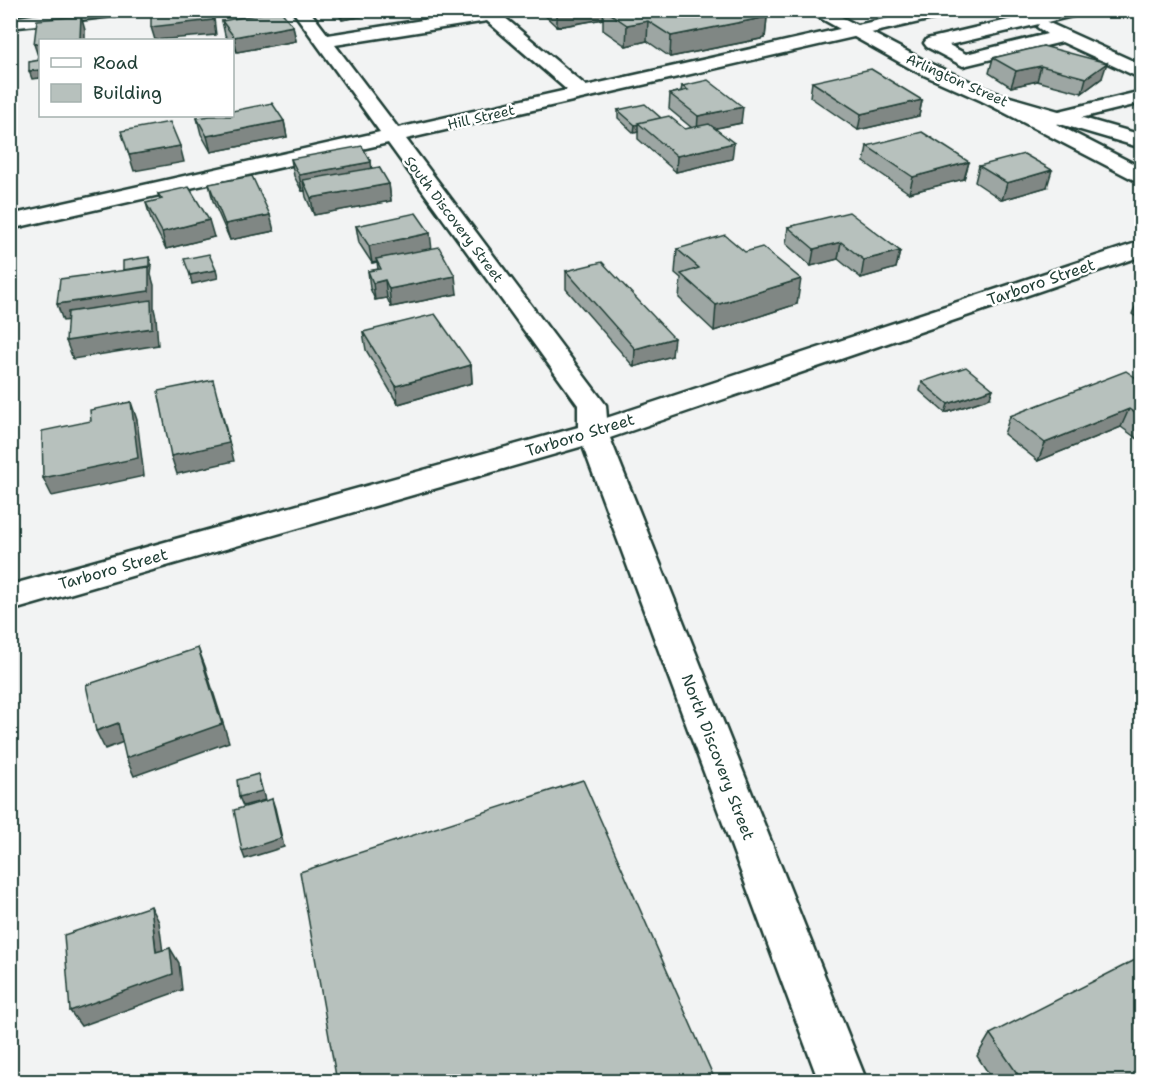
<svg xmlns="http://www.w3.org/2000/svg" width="1152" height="1092" font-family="'Shantell Sans',sans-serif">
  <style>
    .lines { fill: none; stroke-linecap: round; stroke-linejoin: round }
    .minor-casing { stroke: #1f3d34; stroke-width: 5 }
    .major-casing { stroke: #1f3d34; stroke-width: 5 }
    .minor { fill: #fff; fill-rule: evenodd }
    .major { fill: #fff; fill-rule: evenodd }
    .wall { fill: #9da6a3; stroke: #1f3d34; stroke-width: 1.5 }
    .shaded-wall { fill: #808784; stroke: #1f3d34; stroke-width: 1.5 }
    .building { fill: #b7c1bd; stroke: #1f3d34; stroke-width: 1.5 }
    .labels { text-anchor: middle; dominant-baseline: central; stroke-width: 5; stroke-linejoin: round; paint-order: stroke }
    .far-street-label { font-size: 14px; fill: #1f3d34; stroke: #fff }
    .street-label { font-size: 16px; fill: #1f3d34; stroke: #fff }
  </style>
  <rect width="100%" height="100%" fill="#f2f3f3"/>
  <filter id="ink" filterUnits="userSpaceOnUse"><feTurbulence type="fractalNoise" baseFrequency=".0167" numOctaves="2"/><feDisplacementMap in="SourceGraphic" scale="12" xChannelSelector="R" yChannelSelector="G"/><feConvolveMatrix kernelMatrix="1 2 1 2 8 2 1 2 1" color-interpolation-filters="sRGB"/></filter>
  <g filter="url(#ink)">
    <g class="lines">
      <!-- minor casing -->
      <g class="minor-casing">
        <g id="minor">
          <path d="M72,10H130L122,15L10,28V18Z"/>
          <path d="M292,10H309L328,35L486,10L497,11L586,86L924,10H958L950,15L406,139L606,405L608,433L867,1082H819L578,433V405L388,143L10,229V215L380,132ZM487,21L567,90L398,128L335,45Z"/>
          <path d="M1050,10H1083L1081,14L1047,22L1142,65V79L1062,42L963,66L927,47L924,43L927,39ZM1039,24L1037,27L1047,34L966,54L949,45Z"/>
          <path d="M989,91L1044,118L1047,114L1142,91V103L1056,124L1142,168V184L982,101L979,97L982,93Z"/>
        </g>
      </g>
      <!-- major casing -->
      <g class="major-casing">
        <g id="major">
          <path d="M806,10H828L931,64L996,93L1142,135V148L982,101L917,72Z"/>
          <path d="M1142,241V256L604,440L10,611V585L582,426Z"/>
        </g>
      </g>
      <!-- minor -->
      <use href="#minor" class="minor"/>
      <!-- major -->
      <use href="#major" class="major"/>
    </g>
    <!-- wall -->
    <g class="wall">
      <path d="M335,10H401L342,20Z"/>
      <path d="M454,10H492L459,16Z"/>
      <path d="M539,10H756L767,17L765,38L670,57L647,41L626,46L603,30V19L557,27Z"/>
      <path d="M222,21L293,26L296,41L237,52L232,45V40H229L225,35Z"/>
      <path d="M1043,46L1102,78L1082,93L1037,81L1011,87L989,73L993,58Z"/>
      <path d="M812,82L922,100L919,116L858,130L810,97Z"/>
      <path d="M682,86L741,123L715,128L732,159L676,172L638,139V132L634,133L618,118V110L661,118L685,129L692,128L669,109L670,94L681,91Z"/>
      <path d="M197,118L284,121L287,137L211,152L201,134Z"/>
      <path d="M867,146L969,162L964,179L909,193L864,162Z"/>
      <path d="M291,159L372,168L389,184L391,201L314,215L306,197L305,191H302L294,176Z"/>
      <path d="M979,166L1047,187L1002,200L975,182Z"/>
      <path d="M209,184L274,231L230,240L213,201Z"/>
      <path d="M158,194L214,237L166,249L151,220L146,203L160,200Z"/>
      <path d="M356,226L431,248L457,294L391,307L387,298L375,300L370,288L368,271L378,269L377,262L372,263L359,243Z"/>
      <path d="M788,227L900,251L896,268L861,278L838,259L811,266L786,244Z"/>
      <path d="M677,249L745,252L797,304L714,331L679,298L681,278L675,273Z"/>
      <path d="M566,271L672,356L634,367L566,289Z"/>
      <path d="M1142,303V321L1132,314L1136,305Z"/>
      <path d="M363,332L471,365L472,383L398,404L366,350Z"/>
      <path d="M922,382L990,398L945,413L920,391Z"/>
      <path d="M1142,382V440H1139L1121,427L1038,461L1004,434L1010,416Z"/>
      <path d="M990,1034L1142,1082H994L977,1056Z"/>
    </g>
    <!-- shaded-wall -->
    <g class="shaded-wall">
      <path d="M213,10L216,35L155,40L151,27Z"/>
      <path d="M341,10H401L342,20Z"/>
      <path d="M459,10H492L459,16Z"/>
      <path d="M557,10H604L603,19L557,27Z"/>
      <path d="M81,16L85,30V40H67Z"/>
      <path d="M767,17L765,38L670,57L671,36Z"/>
      <path d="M648,21L647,41L626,46L627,25Z"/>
      <path d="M293,26L296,41L237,52L234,37Z"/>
      <path d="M40,43V59H39L34,44Z"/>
      <path d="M1107,63L1102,78L1082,93L1086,78Z"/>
      <path d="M1041,66L1037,81L1011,87L1016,71Z"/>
      <path d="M40,70V78L32,79L29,71Z"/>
      <path d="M922,100L919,116L858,130L861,114Z"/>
      <path d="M743,107L741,123L697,132L698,116Z"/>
      <path d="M284,121L287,137L211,152L207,136Z"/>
      <path d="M638,124V132L634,133L635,125Z"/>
      <path d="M734,143L732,159L676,172L677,156Z"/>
      <path d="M180,146L184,162L134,171L129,155Z"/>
      <path d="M371,162L373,178L303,180L305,191H302L299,175Z"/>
      <path d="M969,162L964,179L909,193L913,177Z"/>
      <path d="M1052,170L1047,187L1002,200L1007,183Z"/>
      <path d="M389,184L391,201L314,215L311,198Z"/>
      <path d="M270,215L274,231L230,240L225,224Z"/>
      <path d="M209,220L214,237L166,249L162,232Z"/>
      <path d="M430,233L432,250L376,259L377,262L372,263L369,246Z"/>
      <path d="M841,242L838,259L811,266L814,249Z"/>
      <path d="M900,251L896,268L861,278L864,260Z"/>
      <path d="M149,257L152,266L151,275L154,285V309L156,317L158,345L73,359L66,341L151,309L63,321L57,304L126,279L123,270Z"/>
      <path d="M216,270L218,278L192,284L190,275Z"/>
      <path d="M455,276L457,294L391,307L389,289Z"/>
      <path d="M801,279L797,304L714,331L716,305Z"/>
      <path d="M385,280L387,298L375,300L373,283Z"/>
      <path d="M674,338L672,356L634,367L635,349Z"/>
      <path d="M471,365L472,383L398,404L396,386Z"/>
      <path d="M993,389L990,398L945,413L948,404Z"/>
      <path d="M218,397L234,461L177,474L171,456Z"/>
      <path d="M131,402L137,420L144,476L52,496L43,478Z"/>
      <path d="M1129,409L1121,427L1038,461L1045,443Z"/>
      <path d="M198,648L205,666L229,742L134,776L126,758Z"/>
      <path d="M118,723L126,741L105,749L96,731Z"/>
      <path d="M258,774L265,800L243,806L239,797Z"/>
      <path d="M272,799L275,808L284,847L245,859L242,851Z"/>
      <path d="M151,906L159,922L165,968L156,952Z"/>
      <path d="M170,948L179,963L182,990L81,1026L70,1011Z"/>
    </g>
    <!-- building -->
    <g class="building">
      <path d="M151,10H212L213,20L151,27Z"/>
      <path d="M280,10L293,26L234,37L222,21Z"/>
      <path d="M605,10H756L767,17L671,36L648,21L627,25Z"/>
      <path d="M81,16L80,39L67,40H40V43L34,44L37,20Z"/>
      <path d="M1043,46L1107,63L1086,78L1041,66L1016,71L993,58Z"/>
      <path d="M40,60V70L29,71V62Z"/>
      <path d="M871,69L922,100L861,114L812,82Z"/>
      <path d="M708,80L743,107L698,116L670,94L688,90L682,86Z"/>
      <path d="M272,103L284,121L207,136L197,118L210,116H232V111Z"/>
      <path d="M645,104L661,118L635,125L618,110Z"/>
      <path d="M669,116L685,129L709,124L734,143L677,156L638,123Z"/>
      <path d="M170,122L180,146L129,155L121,131Z"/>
      <path d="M922,132L969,162L913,177L867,146Z"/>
      <path d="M362,146L371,162L299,175L291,159Z"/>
      <path d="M1024,154L1052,170L1007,183L979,166Z"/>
      <path d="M379,167L389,184L311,198L303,180Z"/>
      <path d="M252,176L270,215L225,224L209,184Z"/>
      <path d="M189,187L209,220L162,232L146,203L162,199L158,194Z"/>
      <path d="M849,212L900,251L864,260L841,242L814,249L788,227Z"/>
      <path d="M416,213L430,233L369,246L356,226Z"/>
      <path d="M725,235L745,252L762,247L801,279L716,305L681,274L699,268L677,249Z"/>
      <path d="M439,247L455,276L389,289L385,280L373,283L368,271L381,269L376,259Z"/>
      <path d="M209,254L216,270L190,275L184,259Z"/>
      <path d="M149,257V266L123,270V261Z"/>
      <path d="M602,262L674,338L635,349L566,271Z"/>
      <path d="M149,267V291L57,304L60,279Z"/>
      <path d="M151,300L152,328L66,341L68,312Z"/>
      <path d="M1142,303V309L1136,305Z"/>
      <path d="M435,314L471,365L396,386L363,332Z"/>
      <path d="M966,367L993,389L948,404L922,382Z"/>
      <path d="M1126,371L1142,382V418L1129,409L1045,443L1010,416Z"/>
      <path d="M213,380L229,443L171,456L158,391Z"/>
      <path d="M131,402L138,458L43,478L42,431L91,421L90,410Z"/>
      <path d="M198,648L222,724L126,758L118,723L96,731L86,685Z"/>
      <path d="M258,774L262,791L239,797L237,780Z"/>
      <path d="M583,780L716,1082H337L300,872Z"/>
      <path d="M272,799L281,838L242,851L234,810Z"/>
      <path d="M151,906L156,952L170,948L173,974L70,1011L64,935Z"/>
      <path d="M1141,957L1142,958V1082H1023L990,1034Z"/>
      <path d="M308,1077V1082H294Z"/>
    </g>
  </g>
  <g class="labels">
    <!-- far-street labels -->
    <g class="far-street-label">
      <text transform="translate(957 80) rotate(24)">Arlington Street</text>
      <text transform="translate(481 117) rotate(-13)">Hill Street</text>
      <text transform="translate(454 219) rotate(53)">South Discovery Street</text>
    </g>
    <!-- street labels -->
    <g class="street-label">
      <text transform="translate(1041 282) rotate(-19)">Tarboro Street</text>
      <text transform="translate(580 435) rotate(-17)">Tarboro Street</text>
      <text transform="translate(113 569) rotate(-16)">Tarboro Street</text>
      <text transform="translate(718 757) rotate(69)">North Discovery Street</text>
    </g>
  </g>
  <!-- margin -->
  <rect width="1152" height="1092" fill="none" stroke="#fff" stroke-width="36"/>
  <rect x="18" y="18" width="1116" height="1056" fill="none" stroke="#1f3d34" stroke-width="2" filter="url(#ink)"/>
  <!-- legend -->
  <rect x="39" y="39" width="195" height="78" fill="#ffffff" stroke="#a5b1ae" stroke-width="1.5"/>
  <rect x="51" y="58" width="30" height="9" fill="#ffffff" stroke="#a5b1ae" stroke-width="1.5"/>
  <text x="93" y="69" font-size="18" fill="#1f3d34">Road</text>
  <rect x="51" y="84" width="30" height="18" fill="#b7c1bd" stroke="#a5b1ae" stroke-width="1.5"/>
  <text x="93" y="99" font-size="18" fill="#1f3d34">Building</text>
</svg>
